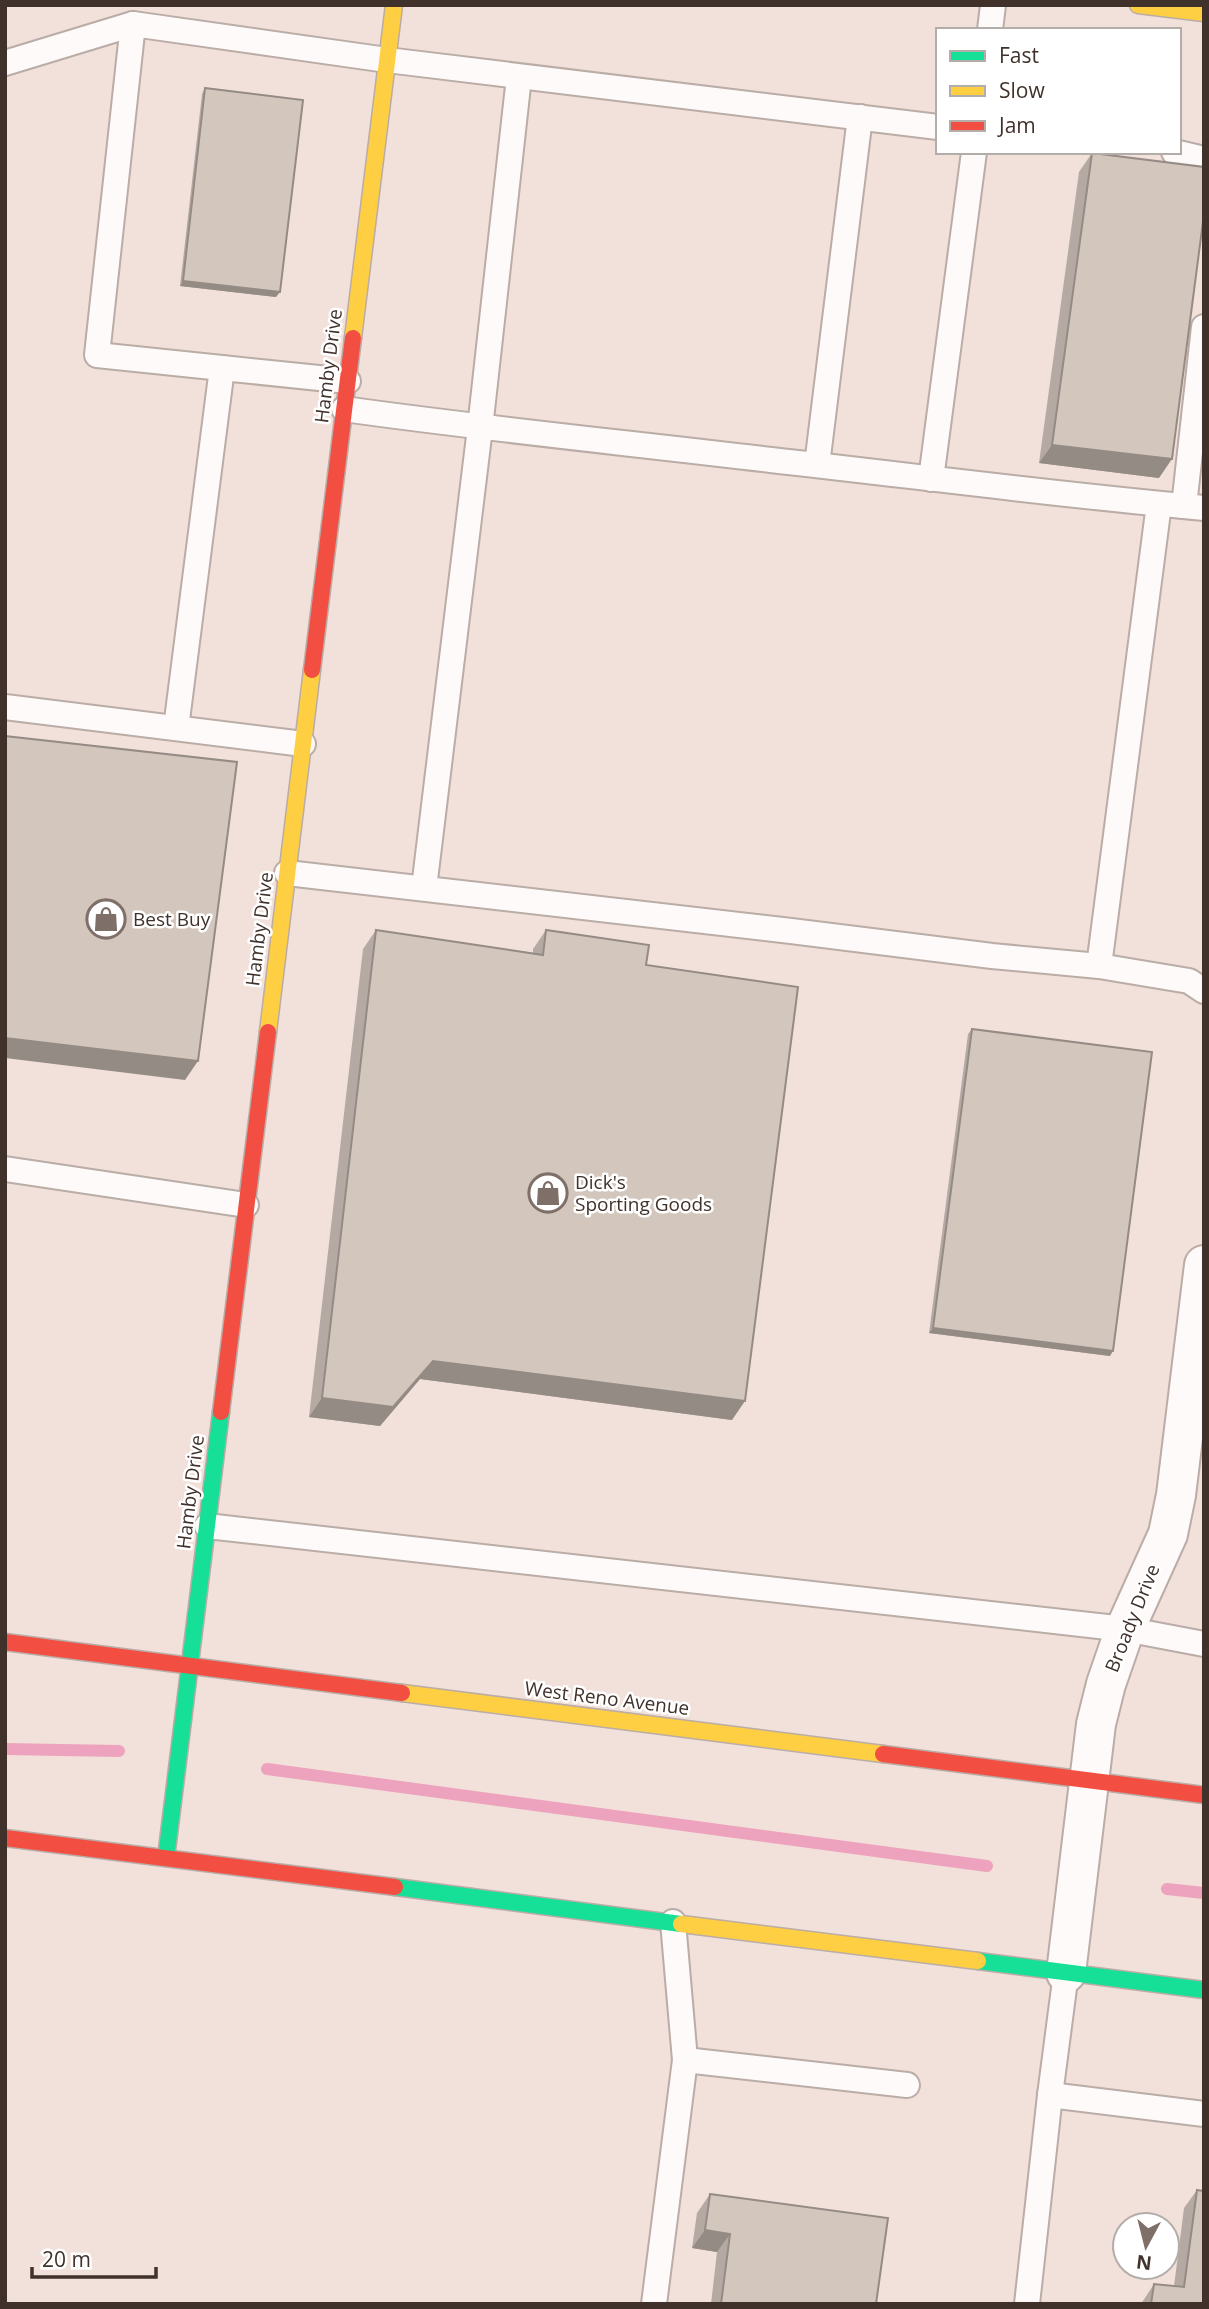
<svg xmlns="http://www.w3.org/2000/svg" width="1209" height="2309" font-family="'Open Sans',sans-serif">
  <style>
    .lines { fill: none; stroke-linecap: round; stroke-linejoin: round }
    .stream { stroke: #eda3bd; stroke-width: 12 }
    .lane-casing { stroke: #baaca6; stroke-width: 28 }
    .street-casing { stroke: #baaca6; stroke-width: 42 }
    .fast-casing { stroke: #baaca6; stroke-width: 19 }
    .slow-casing { stroke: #baaca6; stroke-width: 19 }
    .jam-casing { stroke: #baaca6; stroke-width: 19 }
    .lane { stroke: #fdfaf9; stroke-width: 24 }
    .street { stroke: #fdfaf9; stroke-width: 38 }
    .fast { stroke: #16e098; stroke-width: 16 }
    .slow { stroke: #ffcf43; stroke-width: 16 }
    .jam { stroke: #f24e42; stroke-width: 16 }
    .wall { fill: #b5aaa3 }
    .shaded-wall { fill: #948b84 }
    .building { fill: #d3c6bd; stroke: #948b84; stroke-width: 2 }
    .labels { text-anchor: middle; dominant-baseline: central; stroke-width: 5; stroke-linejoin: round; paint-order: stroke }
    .street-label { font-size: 19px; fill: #40312b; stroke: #fff }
    .poi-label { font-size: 19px; fill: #40312b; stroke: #fff; text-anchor: start }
  </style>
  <rect width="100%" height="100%" fill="#f2e1da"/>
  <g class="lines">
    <!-- stream -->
    <g class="stream">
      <path d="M5,1749L119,1751"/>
      <path d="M267,1769L987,1866"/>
      <path d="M1167,1889L1204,1893"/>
    </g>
    <!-- lane casing -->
    <g class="lane-casing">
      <g id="lane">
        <path d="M133,24L387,60L938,127"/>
        <path d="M990,30L993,5"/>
        <path d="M5,63L133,24L97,355L222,368L176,728"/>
        <path d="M1174,152L1204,159"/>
        <path d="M222,368L348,381"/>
        <path d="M344,409C486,429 629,443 771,460C915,476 1059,495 1204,508"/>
        <path d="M817,465L860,117"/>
        <path d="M931,479L974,152"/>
        <path d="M1184,506L1204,327"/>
        <path d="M5,707L303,744"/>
        <path d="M287,873L791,931L992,956L1099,966L1189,981L1204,991"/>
        <path d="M424,888L480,428L519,77"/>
        <path d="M1099,966L1159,504"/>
        <path d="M5,1169L246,1205"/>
        <path d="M207,1526L1125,1629L1204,1644"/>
        <path d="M685,2060L907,2085"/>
        <path d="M1050,2095L1204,2114"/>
        <path d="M654,2304L685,2060L673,1922"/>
        <path d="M1027,2304L1050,2095L1066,1973"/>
      </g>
    </g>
    <!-- street casing -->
    <g class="street-casing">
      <path id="street" d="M1066,1973L1096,1724L1106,1684L1125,1629L1168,1534L1176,1495L1204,1265"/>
    </g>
    <!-- fast casing -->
    <g class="fast-casing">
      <g id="fast">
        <path d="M166,1858L221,1412"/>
        <path d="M395,1887L681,1924"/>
        <path d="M978,1961L1204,1990"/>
      </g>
    </g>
    <!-- slow casing -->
    <g class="slow-casing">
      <g id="slow">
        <path d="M1138,5L1204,13"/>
        <path d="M353,338L394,5"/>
        <path d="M268,1032L312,670"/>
        <path d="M402,1693L883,1754"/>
        <path d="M681,1924L978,1961"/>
      </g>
    </g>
    <!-- jam casing -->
    <g class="jam-casing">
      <g id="jam">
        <path d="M312,670L353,338"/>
        <path d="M221,1412L268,1032"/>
        <path d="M5,1642L402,1693"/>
        <path d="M883,1754L1204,1795"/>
        <path d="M5,1838L395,1887"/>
      </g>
    </g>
    <!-- lane -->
    <use href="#lane" class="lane"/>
    <!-- street -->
    <use href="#street" class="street"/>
    <!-- fast -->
    <use href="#fast" class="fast"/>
    <!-- slow -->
    <use href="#slow" class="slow"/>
    <!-- jam -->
    <use href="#jam" class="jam"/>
  </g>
  <!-- wall -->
  <g class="wall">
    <path d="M205,88L276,297L180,286L202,94Z"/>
    <path d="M1092,153L1159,478L1039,463L1079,172Z"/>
    <path d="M376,930L533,953V949L546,930L646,965L732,1420L420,1379L380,1426L309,1417L363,949Z"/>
    <path d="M972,1029L1110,1356L929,1333L968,1034Z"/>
    <path d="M1197,2190L1204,2304H1141L1154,2284L1174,2286L1184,2208Z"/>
    <path d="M710,2194L876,2304H711L717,2252L692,2248L697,2213Z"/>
  </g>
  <!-- shaded-wall -->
  <g class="shaded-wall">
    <path d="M183,281L280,292L276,297L180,286Z"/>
    <path d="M1052,445L1172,459L1159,478L1039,463Z"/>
    <path d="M5,1038L198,1061L185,1080L5,1058Z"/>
    <path d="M933,1328L1113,1351L1110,1356L929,1333Z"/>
    <path d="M433,1361L745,1401L732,1420L420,1379L380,1426L309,1417L322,1398Z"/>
    <path d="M705,2230L730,2234L717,2252L692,2248Z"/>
  </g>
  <!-- building -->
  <g class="building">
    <path d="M205,88L303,100L280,292L183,281Z"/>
    <path d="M1092,153L1204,167V214L1172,459L1052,445Z"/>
    <path d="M5,736L237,762L198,1061L5,1038Z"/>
    <path d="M376,930L543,955L546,930L649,945L646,965L798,987L745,1401L433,1361L393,1407L322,1398Z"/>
    <path d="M972,1029L1152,1052L1113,1351L933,1328Z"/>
    <path d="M1197,2190L1204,2191V2304H1151L1154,2284L1184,2287Z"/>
    <path d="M710,2194L888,2218L876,2304H721L730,2234L705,2230Z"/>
  </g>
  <!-- icons -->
  <defs>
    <g id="shop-ring" transform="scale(2.0125)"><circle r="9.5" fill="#fff" stroke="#7e6f68" stroke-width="1.5"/><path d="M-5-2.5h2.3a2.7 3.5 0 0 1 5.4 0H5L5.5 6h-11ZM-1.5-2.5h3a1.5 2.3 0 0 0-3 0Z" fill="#7e6f68"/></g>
  </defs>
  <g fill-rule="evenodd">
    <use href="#shop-ring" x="106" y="919"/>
    <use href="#shop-ring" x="548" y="1193"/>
  </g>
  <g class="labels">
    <!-- street labels -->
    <g class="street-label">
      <text transform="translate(328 366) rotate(-83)">Hamby Drive</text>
      <text transform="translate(259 929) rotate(-83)">Hamby Drive</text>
      <text transform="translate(190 1492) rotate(-83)">Hamby Drive</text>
      <text transform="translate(1132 1618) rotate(-68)">Broady Drive</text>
      <text transform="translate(607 1698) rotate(7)">West Reno Avenue</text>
    </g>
    <!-- poi labels -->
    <g class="poi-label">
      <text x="133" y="919">Best Buy</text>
      <text x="575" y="1182">Dick's<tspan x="575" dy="22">Sporting Goods</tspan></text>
    </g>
  </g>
  <!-- border -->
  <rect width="1209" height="2309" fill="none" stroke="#40312b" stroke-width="14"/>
  <!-- legend -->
  <rect x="936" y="28" width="245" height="126" fill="#ffffff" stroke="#b3adaa" stroke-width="2"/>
  <rect x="950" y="51" width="35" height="10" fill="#16e098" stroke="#b3adaa" stroke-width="2"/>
  <text x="999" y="63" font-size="21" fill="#40312b">Fast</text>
  <rect x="950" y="86" width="35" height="10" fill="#ffcf43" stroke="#b3adaa" stroke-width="2"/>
  <text x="999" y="98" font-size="21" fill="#40312b">Slow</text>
  <rect x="950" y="121" width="35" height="10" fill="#f24e42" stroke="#b3adaa" stroke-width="2"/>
  <text x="999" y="133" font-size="21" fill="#40312b">Jam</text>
  <!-- north arrow -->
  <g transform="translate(1146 2246) rotate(187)"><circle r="33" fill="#ffffff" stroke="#b3adaa" stroke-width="2"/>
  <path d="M0-5L12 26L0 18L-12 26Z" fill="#7e6f68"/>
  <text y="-10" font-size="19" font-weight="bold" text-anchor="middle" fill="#40312b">N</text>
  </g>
  <!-- scale -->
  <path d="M32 2267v10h124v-10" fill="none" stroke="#40312b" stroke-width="3.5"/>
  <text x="42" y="2267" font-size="21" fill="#40312b" stroke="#ffffff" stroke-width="5" paint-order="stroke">20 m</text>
</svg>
